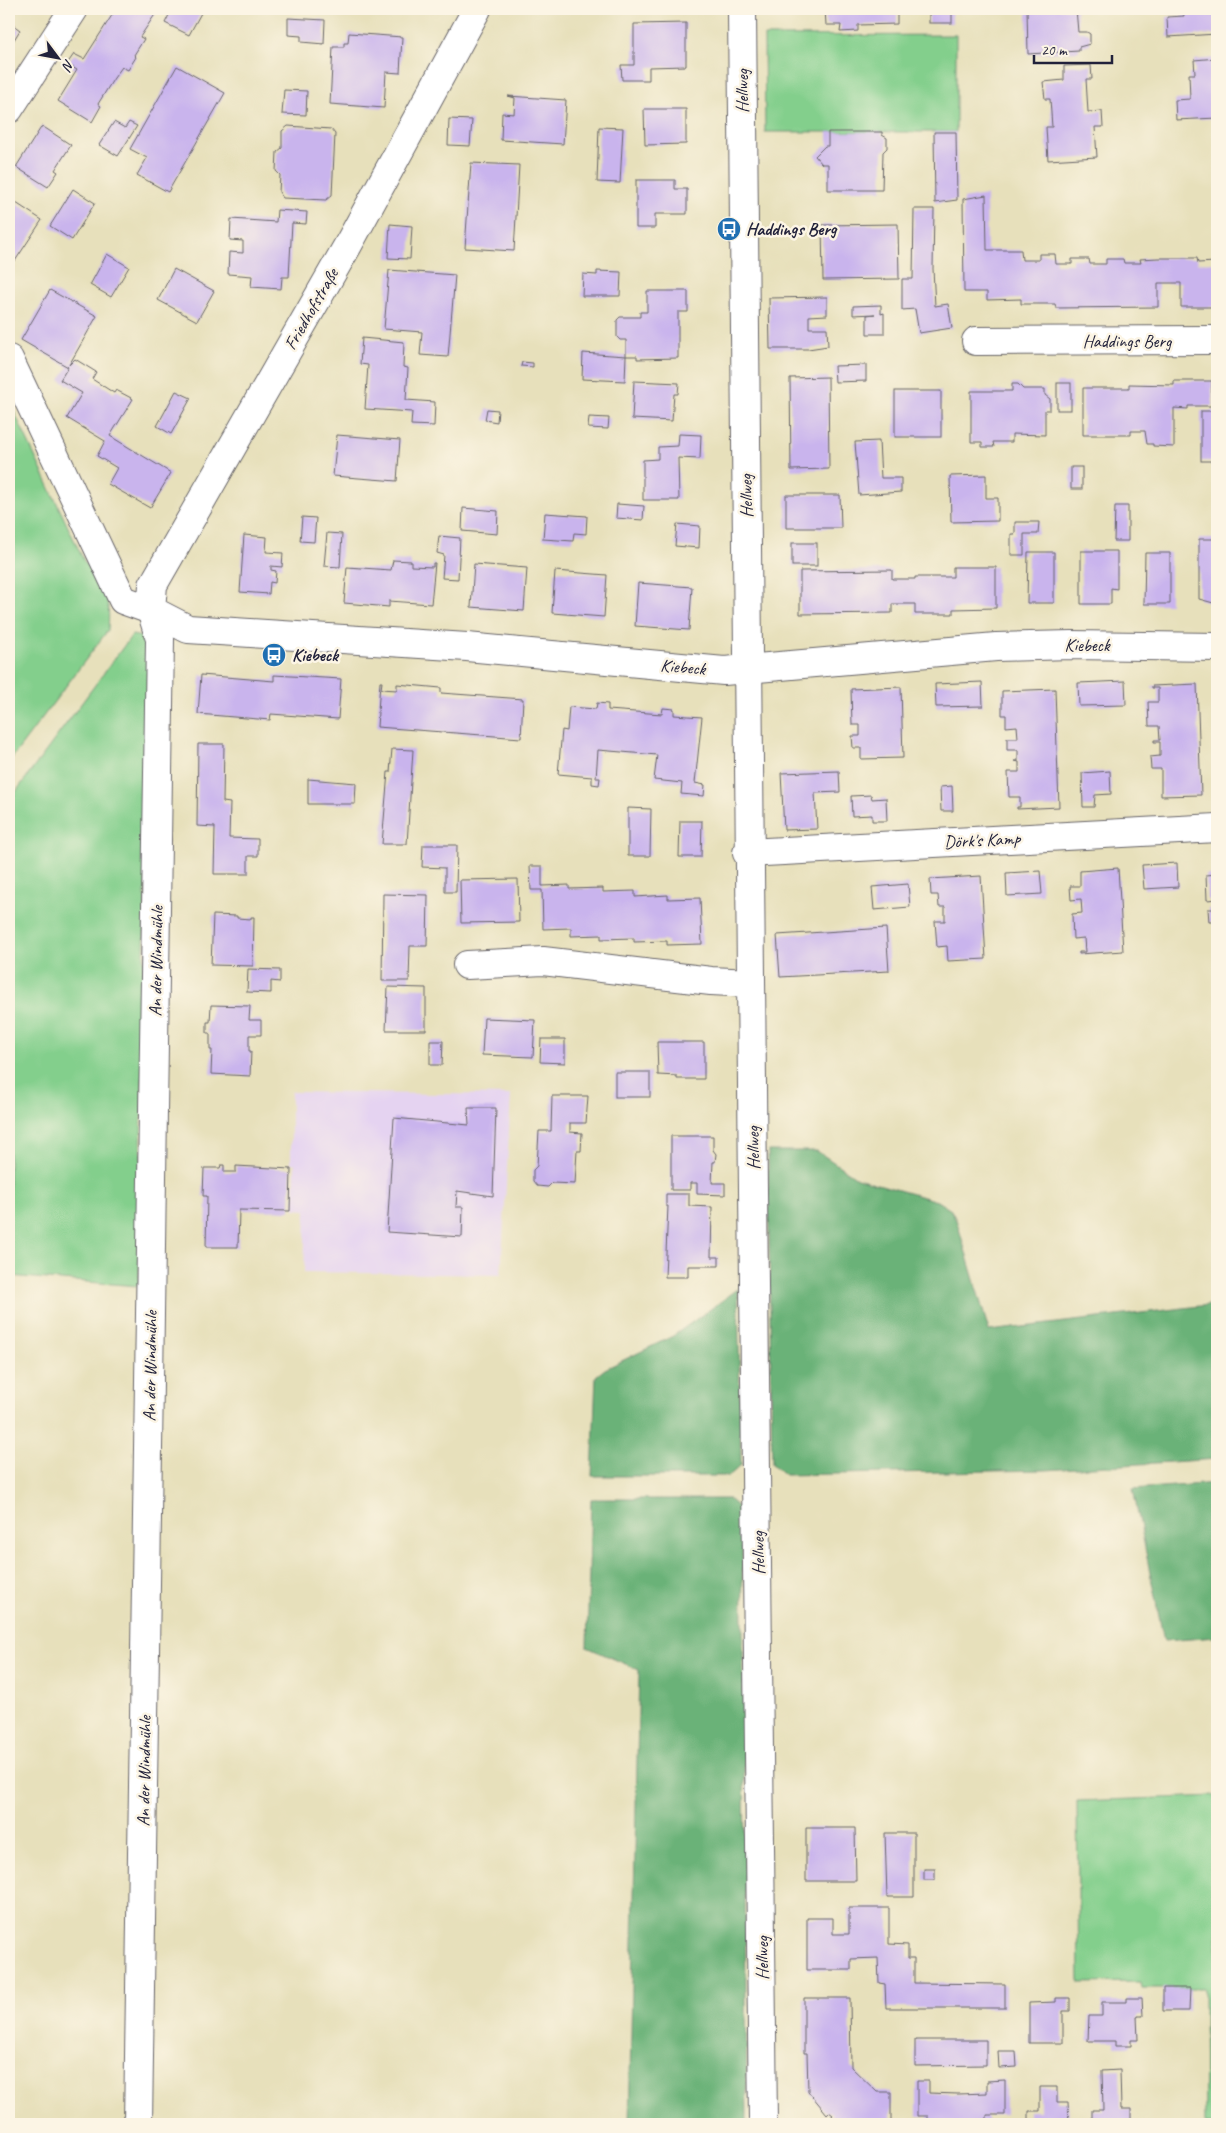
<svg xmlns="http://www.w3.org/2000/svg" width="1226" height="2133" font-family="Caveat,sans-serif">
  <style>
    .built { fill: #e5d3f1 }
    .green { fill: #83cf8c; stroke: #527864 }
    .forest { fill: #6ab278; stroke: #466a5a }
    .building { fill: #c9b4ed }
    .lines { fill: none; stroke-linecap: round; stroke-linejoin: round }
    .minor-casing { stroke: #676468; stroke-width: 30 }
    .minor { stroke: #fff; stroke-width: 28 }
    .labels { text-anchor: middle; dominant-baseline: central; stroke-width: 5; stroke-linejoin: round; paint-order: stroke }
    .street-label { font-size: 18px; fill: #22223b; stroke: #fcf5e5 }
    .poi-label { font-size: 18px; font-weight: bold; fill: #22223b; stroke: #fcf5e5; text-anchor: start }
  </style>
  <rect width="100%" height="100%" fill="#fcf5e5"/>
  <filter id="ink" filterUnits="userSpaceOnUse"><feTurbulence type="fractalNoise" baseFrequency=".02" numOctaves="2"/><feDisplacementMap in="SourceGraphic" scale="10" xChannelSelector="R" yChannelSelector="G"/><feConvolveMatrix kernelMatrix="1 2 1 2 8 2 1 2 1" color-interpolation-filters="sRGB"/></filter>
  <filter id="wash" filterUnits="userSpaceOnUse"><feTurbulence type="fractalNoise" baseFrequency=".0096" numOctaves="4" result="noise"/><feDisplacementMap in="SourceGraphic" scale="20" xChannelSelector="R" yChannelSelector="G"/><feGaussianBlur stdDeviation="1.12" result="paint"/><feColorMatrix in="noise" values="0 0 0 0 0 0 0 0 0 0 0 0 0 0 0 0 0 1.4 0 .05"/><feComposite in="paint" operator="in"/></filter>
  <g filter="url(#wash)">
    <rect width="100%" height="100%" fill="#e7e0bb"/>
    <!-- built -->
    <path class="built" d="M291,1092L511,1095L501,1275L304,1272L306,1210L294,1209L295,1164L291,1163Z"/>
    <!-- green -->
    <g class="green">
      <path d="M956,35V132H765L764,36Z"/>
      <path d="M9,401L84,561C104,586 111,597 108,630L9,762Z"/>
      <path d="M132,635L149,638L139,1286L9,1276V801Z"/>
      <path d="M1217,1796V2124H1205L1204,1988H1142L1141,1982L1079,1983L1077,1801Z"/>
    </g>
    <!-- forest -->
    <g class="forest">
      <path d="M768,1151H817L857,1178L937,1201L951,1210L957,1222L989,1331L1217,1304V1459L1046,1470L785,1475L772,1464Z"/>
      <path d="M738,1289L741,1465L729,1476H592L596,1376L605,1369L673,1336Z"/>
      <path d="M1217,1483V1637L1164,1641L1133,1489Z"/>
      <path d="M591,1499H729L742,1511L747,2124H629L639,1670L587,1647Z"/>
    </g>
    <g id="blocks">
      <!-- building -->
      <g class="building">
        <path d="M116,9H149L156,13L140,37L144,39L134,55L136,57L128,70L122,67L114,78L98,104L101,106L92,122L58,101L77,70L67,64L74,54L84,59Z"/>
        <path d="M172,9H192L201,13L189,35L165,23Z"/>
        <path d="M825,9H897V24L858,25V31L840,32L841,25H826Z"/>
        <rect x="929" y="9" width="23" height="14"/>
        <path d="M1027,9H1076L1078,32H1087L1090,34V44L1079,47V51L1028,54Z"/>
        <path d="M1183,9H1217V34L1168,37L1167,17L1184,16Z"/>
        <path d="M288,18L325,20L324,44L301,42V36L288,35Z"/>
        <path d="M9,22L20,30L9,48Z"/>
        <path d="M686,23V66L649,67V80H622L621,65H634V24Z"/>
        <path d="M349,33L402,37L400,73L386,72L384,108L330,104L333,47H344V43H348Z"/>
        <path d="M1217,58V118L1176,120L1175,100L1190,99L1189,74H1195L1194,60Z"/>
        <path d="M1091,65L1092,79H1086L1088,112L1102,111L1103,127H1095L1097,157L1048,160L1046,127H1052L1050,99H1045L1043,82L1064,80V66Z"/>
        <path d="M177,66L225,93L168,192L137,175L147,158L130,149Z"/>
        <path d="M284,90L307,91L306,115L282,114Z"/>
        <path d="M508,96L566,100L563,144L501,140L502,113L514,114L515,98Z"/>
        <path d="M644,109H686V144L645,145Z"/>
        <path d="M449,119L472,120L470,146L448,145Z"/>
        <path d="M114,122L125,128L129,122L137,126L118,156L99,145Z"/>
        <path d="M42,126L71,145L55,170L58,172L48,187L16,167Z"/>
        <path d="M288,126L331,129L335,134L332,195L326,200L283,198L279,192L280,175L276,171L277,152L282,148V131Z"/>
        <path d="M599,127L623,128L620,183L597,182Z"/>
        <path d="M828,132H882V135L887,138V148L883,152L882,190H828V164H822L815,156L825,146H828Z"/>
        <path d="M934,132H956L957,200L935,203Z"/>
        <path d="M471,163L519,165L514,251L465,248Z"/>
        <path d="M636,180H675V189H687V214H655V228H636Z"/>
        <path d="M73,189L95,203L72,240L50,226Z"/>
        <path d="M986,195L987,250H1021L1022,260H1039V254H1055L1056,264H1072V259H1089L1090,264H1106V259H1123L1124,263H1141L1140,259L1158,258H1197L1198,263L1215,262V258H1217V307H1181V283H1158V307L1056,308L1055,304H1021V299L987,300V292H964L963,199Z"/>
        <path d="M13,201L42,220L15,261L9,257V207Z"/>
        <path d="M914,209H934L933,269L935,306L948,304L952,328L919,333L915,309L902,310V279H913Z"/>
        <path d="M277,210L307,212L306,224L292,223L289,277H282L281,289L251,287L252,276L228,274L229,252L243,253V241L230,240L231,219L276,222Z"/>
        <path d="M390,224L412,226L410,259L388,258Z"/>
        <path d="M898,224L899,279L823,280L822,225Z"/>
        <path d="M107,254L129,267L111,297L90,285Z"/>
        <path d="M174,269L214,291L197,321L158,300Z"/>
        <path d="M389,270L455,275L448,357L420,355L422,332L384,329Z"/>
        <path d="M597,271L621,272L620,296H582L583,274L597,275Z"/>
        <path d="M50,290L97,316L69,365L75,359L96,372L92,379L114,393L116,390L133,399L110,436L171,473L150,508L108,484L117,468L97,456L105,441L67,418L82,393L60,380L68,367L21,340Z"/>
        <path d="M647,291H688V312H678V358L637,359V356H626L625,381L582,379L583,353L626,356V340H620L617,337V320L620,317H640V312H647Z"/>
        <path d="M827,297V315L809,316V328H827L828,346L808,349H770L769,298Z"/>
        <path d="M881,305V314L884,313V334H867V315L875,314L853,315V306Z"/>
        <path d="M362,338L404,342L403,367L408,368L406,400L435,402L434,426L411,425L412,412L365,409L368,365L360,364Z"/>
        <path d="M522,362L533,363V367L521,366Z"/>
        <path d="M866,365V381L835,382L834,366Z"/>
        <path d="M828,377L829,469L791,470L790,378Z"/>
        <path d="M634,381L679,383L678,394H674L672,421L632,419Z"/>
        <path d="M1174,381H1212V406H1188V409L1174,408V447L1153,446V444H1147L1145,431H1131V435H1083V388H1129V384L1174,385Z"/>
        <rect x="1057" y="383" width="14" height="27"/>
        <path d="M1012,384H1018L1023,389H1045V395L1050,399V410H1045V435L1012,434V442H993L994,447H982V442H971V391H1012Z"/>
        <path d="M176,391L191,398L171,434L157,426Z"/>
        <rect x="895" y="391" width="46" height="46"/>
        <path d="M487,409L498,410L497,422L485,420Z"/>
        <rect x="1201" y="411" width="16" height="50"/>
        <path d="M589,417L609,418L608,429L588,428Z"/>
        <path d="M679,434L701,435L700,459L678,458L679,500H643V460L658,459V447L678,446Z"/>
        <path d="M337,435L400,440L397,481L333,476Z"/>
        <path d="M879,441L881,478H901V492L859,495L855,442Z"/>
        <rect x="1071" y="467" width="11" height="22"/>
        <path d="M986,475V498H998V521L951,522L950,476Z"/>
        <path d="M786,495H840L841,528H786Z"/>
        <path d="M617,504L644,506L643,520L616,518Z"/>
        <path d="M1115,506H1128V541H1114Z"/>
        <path d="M463,508L498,511L497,534L462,531Z"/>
        <path d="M545,513L587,516L586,534L574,533L573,541L543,539Z"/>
        <path d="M302,517L316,518L314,542L300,541Z"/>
        <path d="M1015,522H1039L1038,534H1024V555H1011V534H1015Z"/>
        <path d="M677,524L700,526L699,548L675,546Z"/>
        <path d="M327,533L342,534L340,567L324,566Z"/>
        <path d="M244,535L267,537L266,552L283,553L282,567L271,566V570L276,571L275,583L270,582L269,594L240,592Z"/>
        <path d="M439,536L460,538L458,579L442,578L444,555L437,553Z"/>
        <path d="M1199,539H1217V604L1199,599Z"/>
        <rect x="792" y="543" width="25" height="23"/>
        <path d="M1081,551H1117V589L1111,588V604H1081Z"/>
        <path d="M1028,552H1054V603H1027Z"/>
        <path d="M1145,553H1170V604H1144Z"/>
        <path d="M393,560L411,561V566L433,567V563H435L431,604L389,601V607L344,603L347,567L391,570Z"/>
        <path d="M474,564L527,568L524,611L471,607Z"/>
        <path d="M953,567H996V608L953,609V614H915V604H892V613L800,614V571L892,570V579H915V577H953Z"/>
        <path d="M555,571L607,575L604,617L552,613Z"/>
        <path d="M638,583L692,587L689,630L635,626Z"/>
        <path d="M201,675L274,681V675L341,679L338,719L271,714L270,720L198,714Z"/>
        <path d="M1125,681L1126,705L1079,706L1078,683Z"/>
        <path d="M380,682H382L381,689L397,690V684L441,688V693L523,699L521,738L377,727Z"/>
        <path d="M982,682L983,706L936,707L935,684Z"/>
        <path d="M1197,684L1201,795L1161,796V769H1151L1150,757L1160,756V742H1154V740H1160L1159,726H1149L1148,702H1158V688H1152V686Z"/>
        <path d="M901,687L903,758L861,759V748H853L852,736H860V725H852L851,689Z"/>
        <path d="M1055,689L1059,807L1017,809V807H1020V797H1009L1008,772H1019V762L1015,761H1018V750H1007V738H1018L1017,726L1006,727V715H1002V691Z"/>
        <path d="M597,703L608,704V710L662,714L663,708L674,709V715L702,717L695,783L705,785L704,796L681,794L682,783L654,780L657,755L598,750L596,778H600L599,785L592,784V777L558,774L562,730L567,731L569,707L596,709Z"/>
        <path d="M198,744H224L223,802L230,803L229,838L258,839V856H248V874H214L215,827L197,826Z"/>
        <path d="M392,749L413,750L407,844H382L388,772H390Z"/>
        <path d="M839,771L840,792L815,793L817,829L784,830L781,773Z"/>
        <path d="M1110,771L1111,794L1095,795L1094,807H1083L1082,773Z"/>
        <path d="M308,779L356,783L355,804H308Z"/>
        <path d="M952,786L953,811H941L940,787Z"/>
        <path d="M871,795L872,799L886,798L887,821H872V815L852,816L851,796Z"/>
        <path d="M628,808L651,809L650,856H628Z"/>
        <path d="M680,821H702L701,857H679Z"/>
        <path d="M423,845H457L456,892H445V868L422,867Z"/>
        <path d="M1177,863L1178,887L1144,889L1142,865Z"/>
        <path d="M530,866H542V886L569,885V889L603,888V892L635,891V897L668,895V899L700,898L702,944L667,945V941L634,942V938L601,939V935L571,936V928L543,929L542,890H531Z"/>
        <path d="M1118,868L1123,951L1079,954V952H1085L1084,938L1073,939L1072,914L1082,913L1081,899L1071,900L1070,886H1080V871Z"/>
        <path d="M1040,871L1042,894L1007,896L1006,873Z"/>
        <path d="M1217,874V899L1207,900L1206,875Z"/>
        <path d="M981,876L986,959L948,961L947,946L937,947L935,921H945V907H939L938,895H931L930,879Z"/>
        <path d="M518,879L519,922L461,923L460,880Z"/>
        <path d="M908,884L910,907L874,910L872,887Z"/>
        <path d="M383,894L428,895L427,946H410L409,981H382Z"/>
        <path d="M1208,909H1217V922H1209Z"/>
        <path d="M213,915L237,916V918L251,919V917H254L253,966L211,965Z"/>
        <path d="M886,928L889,971L780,977L777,935Z"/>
        <path d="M248,969L280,970V982L271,981V993L247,992Z"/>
        <path d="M388,987L426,988V1030H386Z"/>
        <path d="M211,1005L250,1006L249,1020H261V1035H249V1051H251L250,1076L211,1074L212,1050H210V1033H207V1022H210Z"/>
        <path d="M484,1018L535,1020L533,1057L482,1055Z"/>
        <path d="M541,1039H565V1063L540,1062Z"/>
        <path d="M430,1041H443L442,1065H430Z"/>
        <path d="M657,1042H704V1079H677V1076L658,1075Z"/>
        <rect x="615" y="1072" width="35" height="25"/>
        <path d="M552,1096H588L586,1123H570V1132L582,1133L581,1151H577L575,1184L552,1183L548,1187L537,1186L533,1181V1170L537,1166L539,1131H551Z"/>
        <path d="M468,1108H496L493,1196L457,1191L456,1207H463L462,1237L387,1232L394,1118L469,1125Z"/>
        <path d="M671,1136H713V1150L716,1154L715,1162H713L712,1183H725V1195L697,1194V1183H690V1190H671Z"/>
        <path d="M221,1165H224V1172H236V1166L291,1169L290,1211L239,1210L238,1247H206L207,1196H203L204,1168H220Z"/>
        <path d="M666,1194H689V1206L712,1207L711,1257H719V1266H688V1277H665L668,1206H666Z"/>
        <path d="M806,1828H855L856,1881H806Z"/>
        <path d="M885,1833H914V1897H887Z"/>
        <rect x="924" y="1869" width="11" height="11"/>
        <path d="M849,1908H889V1944L908,1945V1958H914V1983L1005,1984V2008H886L885,1984L879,1983L878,1958L851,1959V1970H807V1918H833V1934H849Z"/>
        <path d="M1163,1988H1190L1189,2011H1163Z"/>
        <path d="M804,1998H850L851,2067L877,2092H891V2124H838L831,2117L833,2115L829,2112L827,2114L808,2091L807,2053H804Z"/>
        <path d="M1056,1998H1070V2011H1063V2043H1029V2003L1056,2002Z"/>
        <path d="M1127,1998H1142L1143,2016H1137L1138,2040H1131V2046H1115V2041H1088L1089,2016H1102V2002H1127Z"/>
        <path d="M915,2040H986V2065L915,2066Z"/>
        <path d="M998,2051H1016L1017,2067L999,2068Z"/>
        <path d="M1120,2070L1121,2109H1131V2124H1092V2110H1103L1102,2071Z"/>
        <path d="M1005,2080V2115H987V2124H928V2116H917V2081H929V2093L958,2094L987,2093V2081Z"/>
        <path d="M1040,2087H1057V2102H1068L1069,2124H1029V2111H1040Z"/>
      </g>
    </g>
  </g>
  <g filter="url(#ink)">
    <use href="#blocks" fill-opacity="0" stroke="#676468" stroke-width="1"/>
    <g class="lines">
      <!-- minor casing -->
      <g class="minor-casing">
        <g id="minor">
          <path d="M742,9C743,714 759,1419 763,2124"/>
          <path d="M9,109L74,9"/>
          <path d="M976,341L1217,340"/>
          <path d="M9,359L123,600L151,610L188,629L467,647L724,671L996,647L1071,645L1217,647"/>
          <path d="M747,853L1217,828"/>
          <path d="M467,965L543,961L711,981L750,983"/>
          <path d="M138,2124L160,639L151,610L153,585L348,245L477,9"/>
        </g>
      </g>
      <!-- minor -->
      <use href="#minor" class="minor"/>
    </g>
  </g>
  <!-- icons -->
  <defs>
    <g id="bus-disc" transform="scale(1.25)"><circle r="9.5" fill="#1f6fb2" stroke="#fcf5e5"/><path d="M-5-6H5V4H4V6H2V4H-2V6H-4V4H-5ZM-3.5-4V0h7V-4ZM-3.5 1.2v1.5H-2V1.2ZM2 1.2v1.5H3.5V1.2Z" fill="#fff"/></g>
  </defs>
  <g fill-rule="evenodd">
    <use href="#bus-disc" x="729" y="229"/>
    <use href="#bus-disc" x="274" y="655"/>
  </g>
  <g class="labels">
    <!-- street labels -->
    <g class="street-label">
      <text transform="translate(742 91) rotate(-90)">Hellweg</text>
      <text transform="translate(311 309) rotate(-60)">Friedhofstraße</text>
      <text x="1127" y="341">Haddings Berg</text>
      <text transform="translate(746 496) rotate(-91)">Hellweg</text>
      <text x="1087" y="645">Kiebeck</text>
      <text transform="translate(683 667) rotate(5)">Kiebeck</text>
      <text transform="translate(982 840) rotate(-3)">Dörk's Kamp</text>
      <text transform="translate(156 961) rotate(-89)">An der Windmühle</text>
      <text transform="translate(753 1148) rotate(-91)">Hellweg</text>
      <text transform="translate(150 1366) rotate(-89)">An der Windmühle</text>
      <text transform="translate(758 1553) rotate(-91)">Hellweg</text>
      <text transform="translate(144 1771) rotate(-89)">An der Windmühle</text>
      <text transform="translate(762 1958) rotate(-90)">Hellweg</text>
    </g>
    <!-- poi labels -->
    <g class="poi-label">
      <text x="746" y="229">Haddings Berg</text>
      <text x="292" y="655">Kiebeck</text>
    </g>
  </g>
  <!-- margin -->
  <rect width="1226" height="2133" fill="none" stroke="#fcf5e5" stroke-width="30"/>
  <!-- north arrow -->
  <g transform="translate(58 58) rotate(122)" stroke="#fcf5e5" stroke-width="4" paint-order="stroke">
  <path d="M0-4L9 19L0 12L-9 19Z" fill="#22223b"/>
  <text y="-8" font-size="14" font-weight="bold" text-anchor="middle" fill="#22223b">N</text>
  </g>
  <!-- scale -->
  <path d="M1034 55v8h78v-8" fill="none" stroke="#22223b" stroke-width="2.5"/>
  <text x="1041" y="55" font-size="15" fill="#22223b" stroke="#fcf5e5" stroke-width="4" paint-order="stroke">20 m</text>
</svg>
